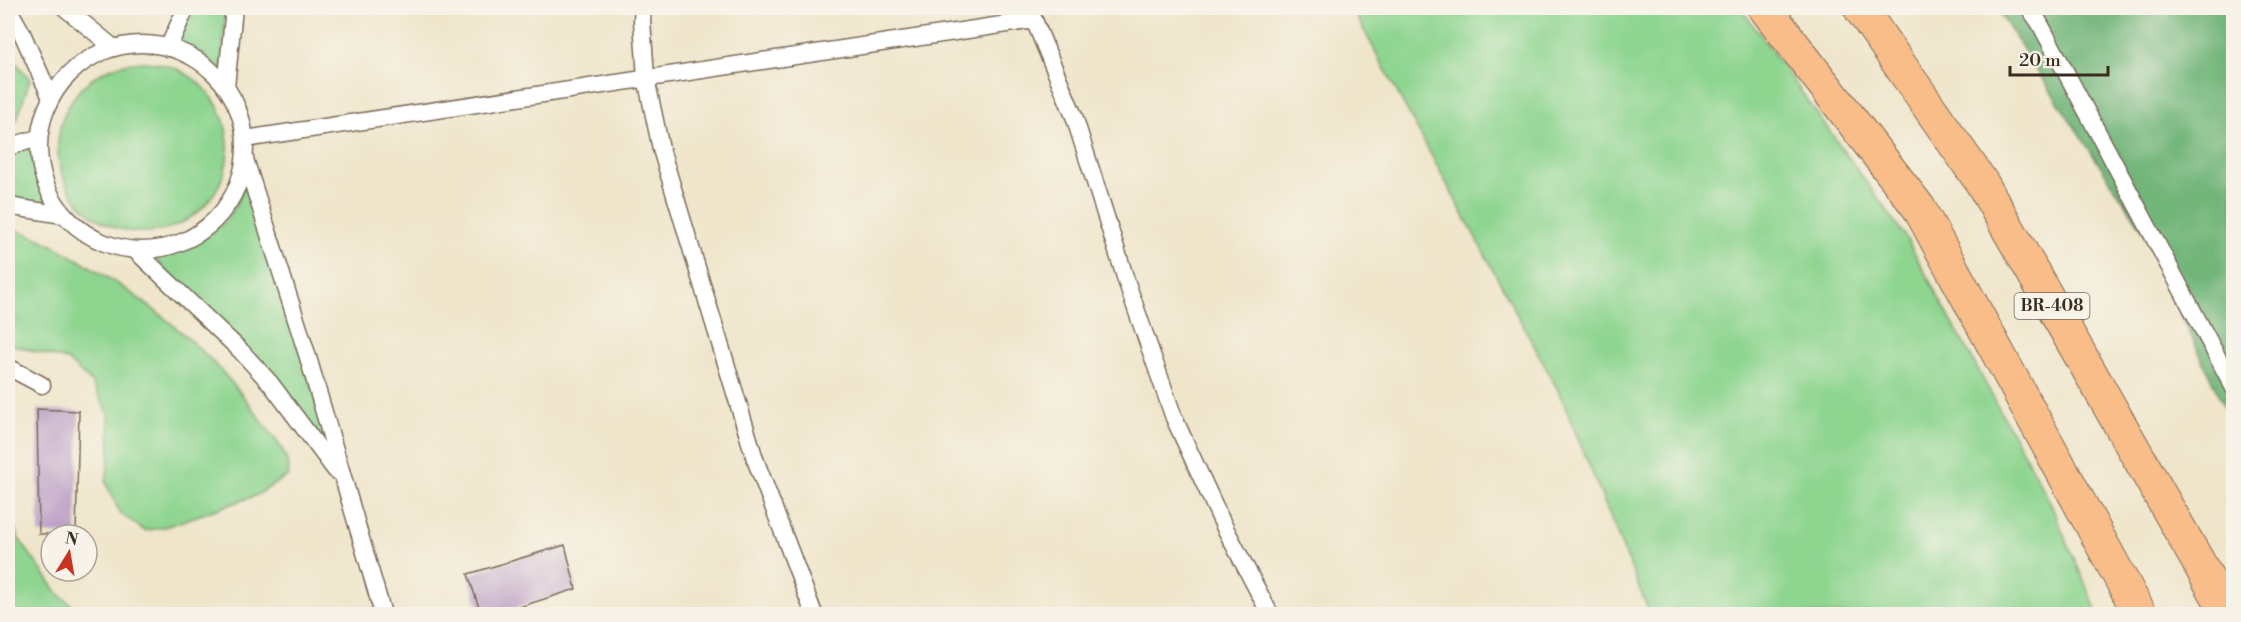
<svg xmlns="http://www.w3.org/2000/svg" width="2241" height="622" font-family="'Libre Bodoni',serif">
  <style>
    .green { fill: #8ed590; stroke: #648057; stroke-width: 1.5 }
    .forest { fill: #72b67a; stroke: #56704c; stroke-width: 1.5 }
    .building { fill: #b799c3 }
    .lines { fill: none; stroke-linecap: round; stroke-linejoin: round }
    .service-casing { stroke: #7a6b5a; stroke-width: 19 }
    .trunk-casing { stroke: #7a6b5a; stroke-width: 35 }
    .service { stroke: #fff; stroke-width: 16 }
    .trunk { stroke: #f8bd88; stroke-width: 33 }
    .labels { text-anchor: middle; dominant-baseline: central; stroke-width: 6; stroke-linejoin: round; paint-order: stroke }
    .shield { fill: #f7f3e8; stroke: #73665b; stroke-width: 1.5 }
    .shield-label { font-size: 16px; font-weight: bold; fill: #3b2a1e }
  </style>
  <rect width="100%" height="100%" fill="#f7f3e8"/>
  <filter id="ink" filterUnits="userSpaceOnUse"><feTurbulence type="fractalNoise" baseFrequency=".0167" numOctaves="2"/><feDisplacementMap in="SourceGraphic" scale="12" xChannelSelector="R" yChannelSelector="G"/><feConvolveMatrix kernelMatrix="1 2 1 2 8 2 1 2 1" color-interpolation-filters="sRGB"/></filter>
  <filter id="wash" filterUnits="userSpaceOnUse"><feTurbulence type="fractalNoise" baseFrequency=".008" numOctaves="4" result="noise"/><feDisplacementMap in="SourceGraphic" scale="24" xChannelSelector="R" yChannelSelector="G"/><feGaussianBlur stdDeviation="1.35" result="paint"/><feColorMatrix in="noise" values="0 0 0 0 0 0 0 0 0 0 0 0 0 0 0 0 0 1.4 0 .05"/><feComposite in="paint" operator="in"/></filter>
  <g filter="url(#wash)">
    <rect width="100%" height="100%" fill="#efe5ca"/>
    <!-- green -->
    <g class="green">
      <path d="M195,8H225L222,72L201,53L178,43Z"/>
      <path d="M1352,8H1741L1905,236L2049,500L2098,614H1650L1559,392Z"/>
      <path d="M8,54L30,79L17,120L8,124Z"/>
      <circle cx="143" cy="147" r="85"/>
      <path d="M30,148L38,181L51,207L8,199V155Z"/>
      <path d="M244,180L336,460L153,256C185,249 219,238 235,207C240,199 242,188 244,180Z"/>
      <path d="M8,228C35,234 58,248 82,262C153,303 216,355 263,423C277,442 288,451 289,475L257,495L168,526L145,531L120,513L106,483L110,452L109,415L91,382L67,360L8,344Z"/>
      <path d="M8,512L19,539L57,592L82,614H8Z"/>
    </g>
    <!-- forest -->
    <path class="forest" d="M1996,8H2233V427L2144,232Z"/>
    <g id="blocks">
      <!-- building -->
      <g class="building">
        <path d="M37,409L79,411L76,534H39Z"/>
        <path d="M565,545L576,589L497,614H481L468,574Z"/>
      </g>
    </g>
  </g>
  <g filter="url(#ink)">
    <use href="#blocks" fill-opacity="0" stroke="#7a6b5a" stroke-width="1.5"/>
    <g class="lines">
      <!-- service casing -->
      <g class="service-casing">
        <g id="service">
          <path d="M8,8L21,31L51,98"/>
          <path d="M65,8L114,48"/>
          <path d="M643,8L642,20L646,78L661,149L755,459L814,614"/>
          <path d="M1027,8L1034,20L1074,116L1127,283L1174,418L1223,524L1270,614"/>
          <path d="M2029,8L2039,22L2234,388"/>
          <circle cx="142" cy="147" r="103"/>
          <path d="M168,48L186,8"/>
          <path d="M226,87L234,8"/>
          <path d="M245,139L1034,20"/>
          <path d="M8,147L38,138"/>
          <path d="M245,159L307,354L383,614"/>
          <path d="M8,206L63,215"/>
          <path d="M135,250L240,350L271,384L336,471"/>
          <path d="M8,367L42,385"/>
        </g>
      </g>
      <!-- trunk casing -->
      <g class="trunk-casing">
        <g id="trunk">
          <path d="M1765,8L1919,208L2140,614"/>
          <path d="M1860,8L1982,183L2228,614"/>
        </g>
      </g>
      <!-- service -->
      <use href="#service" class="service"/>
      <!-- trunk -->
      <use href="#trunk" class="trunk"/>
    </g>
  </g>
  <g class="labels">
    <!-- shield labels -->
    <rect class="shield" x="2014.5" y="293" width="75" height="26" rx="4.5"/>
    <g class="shield-label">
      <text x="2052" y="306">BR-408</text>
    </g>
  </g>
  <!-- margin -->
  <rect width="2241" height="622" fill="none" stroke="#f7f3e8" stroke-width="30"/>
  <!-- north arrow -->
  <g transform="translate(69 553) rotate(11)"><circle r="28" fill="#f7f3e8" stroke="#aca397" stroke-width="1.5"/>
  <path d="M0-4.5L10 22L0 15L-10 22Z" fill="#c8321e"/>
  <text y="-9" font-size="16" font-weight="bold" text-anchor="middle" fill="#3b2a1e">N</text>
  </g>
  <!-- scale -->
  <path d="M2010 66v9h98v-9" fill="none" stroke="#3b2a1e" stroke-width="3"/>
  <text x="2019" y="66" font-size="18" fill="#3b2a1e" stroke="#f7f3e8" stroke-width="4.5" paint-order="stroke">20 m</text>
</svg>
